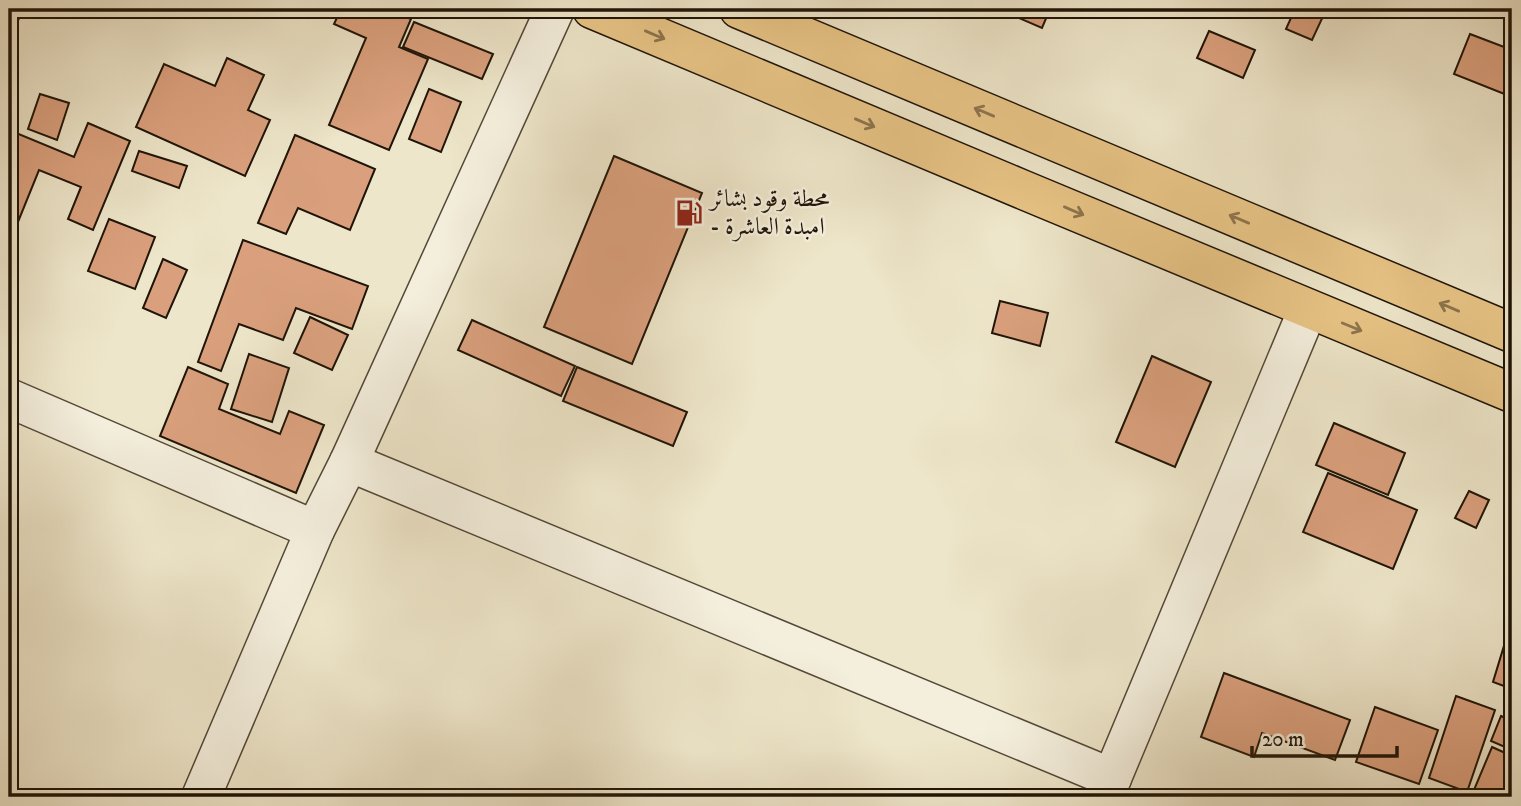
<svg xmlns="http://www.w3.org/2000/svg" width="1521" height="806" font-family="'IM FELL DW Pica',Amiri,serif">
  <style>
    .building { fill: #daa07d; stroke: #1f1408; stroke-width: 2 }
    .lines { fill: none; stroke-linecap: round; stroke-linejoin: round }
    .minor-casing { stroke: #534838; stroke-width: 41 }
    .major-casing { stroke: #1f1408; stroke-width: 41 }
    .minor { stroke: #f4efdd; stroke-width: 38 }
    .major { stroke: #e7c385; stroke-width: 38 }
    .oneway { stroke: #8d744d }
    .labels { text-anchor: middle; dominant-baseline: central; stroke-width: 5; stroke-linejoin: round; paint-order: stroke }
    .poi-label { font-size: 24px; fill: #1f1408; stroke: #f4efdd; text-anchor: start }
  </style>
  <rect width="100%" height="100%" fill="#eee6ca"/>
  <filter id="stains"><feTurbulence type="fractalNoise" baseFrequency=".00286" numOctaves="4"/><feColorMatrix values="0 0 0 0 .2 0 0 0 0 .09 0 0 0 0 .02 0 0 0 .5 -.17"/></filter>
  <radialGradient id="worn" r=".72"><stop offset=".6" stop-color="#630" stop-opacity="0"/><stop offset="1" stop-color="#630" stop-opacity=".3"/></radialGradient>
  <!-- building -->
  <g class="building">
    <path d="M9,9L22,11L9,42Z"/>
    <path d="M341,9H387L411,19L399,47L428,59L389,150L329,125L366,38L334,24Z"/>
    <path d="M998,9H1050L1042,28Z"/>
    <path d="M1295,9L1326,10L1312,40L1286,29Z"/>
    <path d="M414,22L493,54L482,79L403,47Z"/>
    <path d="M1209,31L1255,50L1243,78L1197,58Z"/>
    <path d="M1470,34L1512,50V97L1454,74Z"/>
    <path d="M227,58L264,75L248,110L270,120L245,176L136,127L164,64L215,86Z"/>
    <path d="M429,89L461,102L441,152L409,139Z"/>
    <path d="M40,94L69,103L57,140L28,129Z"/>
    <path d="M88,123L130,141L93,230L68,219L81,187L39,170L9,244V130L74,157Z"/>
    <path d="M295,135L375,169L350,230L298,208L286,234L258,223Z"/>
    <path d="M139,151L187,166L179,188L132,171Z"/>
    <path d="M614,156L702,193L632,364L544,327Z"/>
    <path d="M109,219L155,237L135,289L88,271Z"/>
    <path d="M243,240L368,286L352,329L296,308L283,340L239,324L221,371L198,362Z"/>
    <path d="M163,259L187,270L166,318L143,308Z"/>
    <path d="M1000,301L1048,313L1040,346L992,333Z"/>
    <path d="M310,317L348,335L332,370L294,353Z"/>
    <path d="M472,320L575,366L561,396L458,350Z"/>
    <path d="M249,354L289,368L272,422L231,409Z"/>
    <path d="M1152,356L1211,382L1175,467L1116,442Z"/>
    <path d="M188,367L228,384L219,409L280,434L289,411L324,425L296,493L160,436Z"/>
    <path d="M577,367L687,412L673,446L563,401Z"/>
    <path d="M1334,423L1405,453L1388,495L1316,465Z"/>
    <path d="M1328,473L1417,510L1393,569L1303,532Z"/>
    <path d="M1469,491L1489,500L1476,528L1455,518Z"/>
    <path d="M1510,626H1512V689L1493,682Z"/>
    <path d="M1224,673L1350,720L1335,760L1262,733L1254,757L1201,737Z"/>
    <path d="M1456,696L1495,710L1467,792L1429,778Z"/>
    <path d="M1375,707L1438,730L1419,784L1356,762Z"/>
    <path d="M1501,716L1512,721V750L1491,741Z"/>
    <path d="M1492,747L1512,756V783L1509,782L1502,797H1471Z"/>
  </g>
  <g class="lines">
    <!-- minor casing -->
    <g class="minor-casing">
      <g id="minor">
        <path d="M9,398L315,530"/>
        <path d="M349,462L1112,778"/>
        <path d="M201,797L315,530L349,462L555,9"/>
        <path d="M1104,797L1308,309"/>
      </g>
    </g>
    <!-- major casing -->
    <g class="major-casing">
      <g id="major">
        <path d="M592,9C899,137 1204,267 1512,393"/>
        <path d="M739,9L1512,333"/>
      </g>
    </g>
    <!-- minor -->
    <use href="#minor" class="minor"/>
    <!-- major -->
    <use href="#major" class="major"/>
  </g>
  <!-- one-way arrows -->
  <defs><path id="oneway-shaft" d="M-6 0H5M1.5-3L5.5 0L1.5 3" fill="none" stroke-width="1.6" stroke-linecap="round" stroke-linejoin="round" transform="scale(1.75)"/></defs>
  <g class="oneway">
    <use href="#oneway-shaft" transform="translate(655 35) rotate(23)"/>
    <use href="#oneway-shaft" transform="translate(984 112) rotate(-157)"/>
    <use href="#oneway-shaft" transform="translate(865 123) rotate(23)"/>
    <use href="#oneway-shaft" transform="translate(1074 211) rotate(23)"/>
    <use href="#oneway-shaft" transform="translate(1239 219) rotate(-157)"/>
    <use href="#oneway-shaft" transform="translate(1449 307) rotate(-157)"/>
    <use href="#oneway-shaft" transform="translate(1352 327) rotate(22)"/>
  </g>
  <!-- icons -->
  <defs>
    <g id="fuel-bare" transform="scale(2.1)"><path d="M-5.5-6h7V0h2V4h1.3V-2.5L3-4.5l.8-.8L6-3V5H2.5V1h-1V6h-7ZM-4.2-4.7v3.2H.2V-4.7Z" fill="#8f2418" stroke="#f4efdd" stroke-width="2.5" paint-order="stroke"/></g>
  </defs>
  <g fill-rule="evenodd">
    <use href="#fuel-bare" x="689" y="213"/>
  </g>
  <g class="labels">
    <!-- poi labels -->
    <g class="poi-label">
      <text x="710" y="199">محطة وقود بشائر<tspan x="710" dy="28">- امبدة العاشرة</tspan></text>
    </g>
  </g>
  <!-- margin -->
  <rect width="1521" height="806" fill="none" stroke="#eee6ca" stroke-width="35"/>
  <rect x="10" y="10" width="1500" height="785" fill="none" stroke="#1f1408" stroke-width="3.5"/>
  <rect x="18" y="18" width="1486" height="771" fill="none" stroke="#1f1408" stroke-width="2"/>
  <!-- scale -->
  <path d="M1252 746v10h145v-10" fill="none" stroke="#1f1408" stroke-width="3.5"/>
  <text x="1262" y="746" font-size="21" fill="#1f1408" stroke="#f4efdd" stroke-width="5" paint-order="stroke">20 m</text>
  <rect width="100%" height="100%" filter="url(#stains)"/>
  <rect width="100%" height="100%" fill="url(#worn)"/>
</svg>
